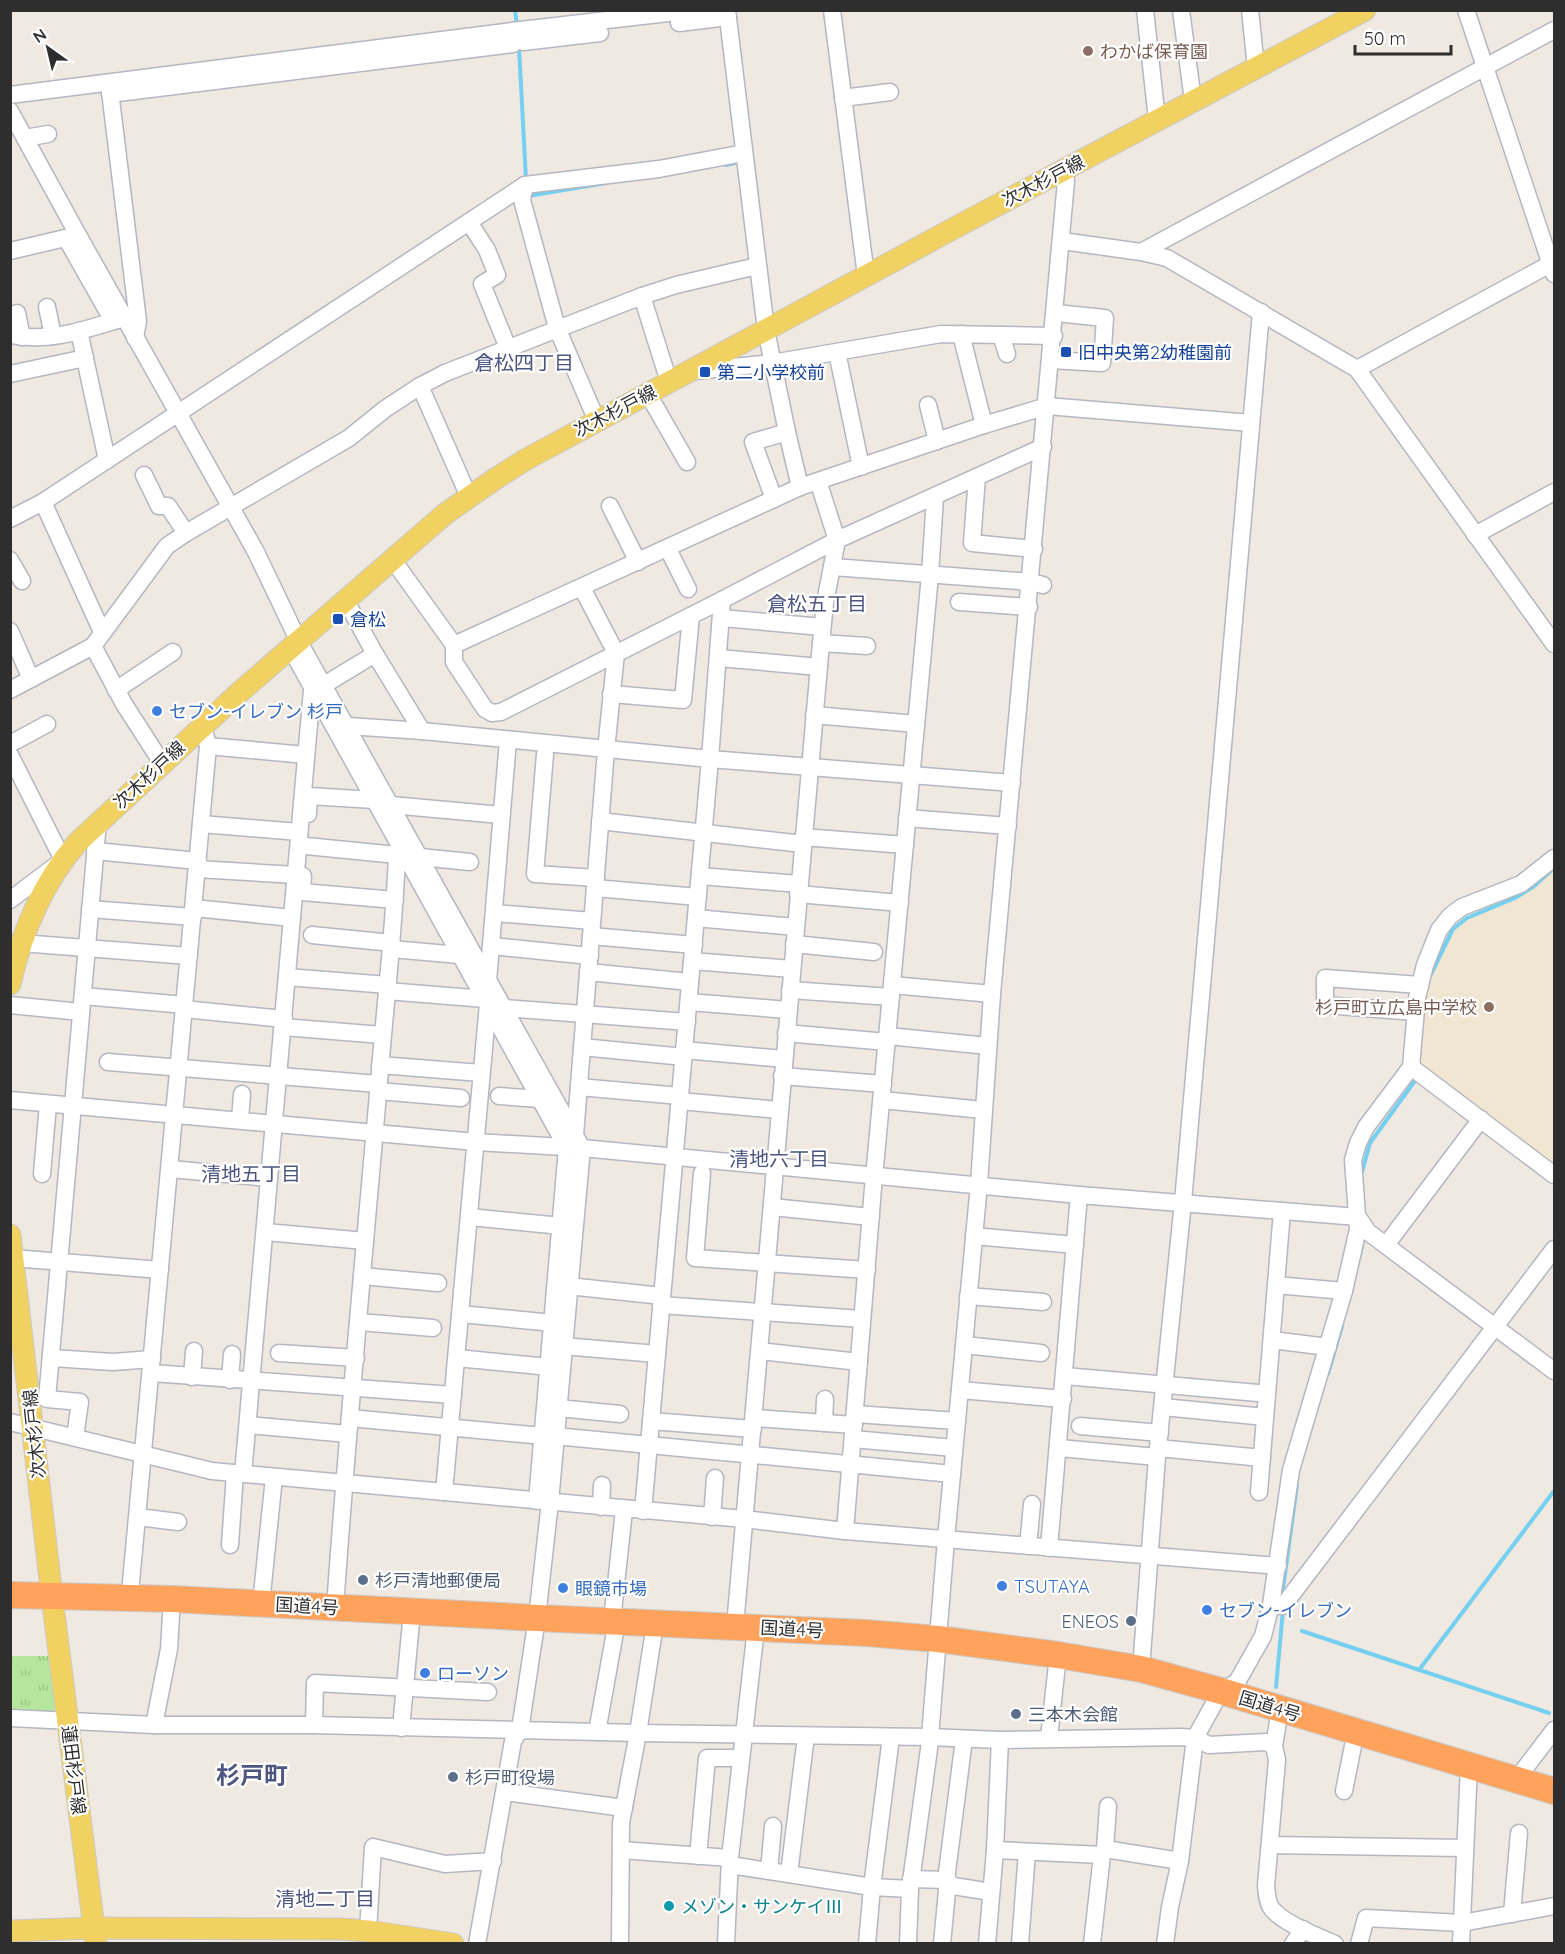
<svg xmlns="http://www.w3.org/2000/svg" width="1565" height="1954" font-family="Quicksand,'Noto Sans JP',sans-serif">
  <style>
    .education { fill: #f0e6d1 }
    .grass { fill: url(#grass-tufts) }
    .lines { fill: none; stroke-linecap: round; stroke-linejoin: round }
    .stream { stroke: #75cff0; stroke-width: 4 }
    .minor-casing { stroke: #b4b7c1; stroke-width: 19 }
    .major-casing { stroke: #c9c9c9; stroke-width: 23 }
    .highway-casing { stroke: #c9c9c9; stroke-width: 28 }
    .minor { stroke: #fff; stroke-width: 16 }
    .major { stroke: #f2d163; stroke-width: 21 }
    .highway { stroke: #ffa35c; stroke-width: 26 }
    .education-dot { fill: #8d6e63; stroke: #fff; stroke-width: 2 }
    .transit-dot { fill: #1a4fb4; stroke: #fff; stroke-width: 2 }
    .shop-dot { fill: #3f7fe0; stroke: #fff; stroke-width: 2 }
    .service-dot { fill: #5c6f8a; stroke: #fff; stroke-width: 2 }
    .culture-dot { fill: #0f9aa8; stroke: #fff; stroke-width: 2 }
    .labels { text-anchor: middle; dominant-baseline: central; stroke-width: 4.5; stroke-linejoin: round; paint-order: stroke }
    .education-label { font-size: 18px; fill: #785e54; stroke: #fff; text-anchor: start }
    .street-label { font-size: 18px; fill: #2e2e2e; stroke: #fff }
    .transit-label { font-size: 18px; fill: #164399; stroke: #fff; text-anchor: start }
    .shop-label { font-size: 18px; fill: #366cbe; stroke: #fff; text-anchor: start }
    .service-label { font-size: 18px; fill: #4e5e75; stroke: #fff; text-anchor: start }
    .culture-label { font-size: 18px; fill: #0d838f; stroke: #fff; text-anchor: start }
    .neighbourhood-label { font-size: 20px; fill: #4d5680; stroke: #fff }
    .district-label { font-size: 24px; font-weight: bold; fill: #4d5680; stroke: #fff }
  </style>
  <defs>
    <pattern id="grass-tufts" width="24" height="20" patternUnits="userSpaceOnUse" patternTransform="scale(1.5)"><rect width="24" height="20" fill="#b6e59e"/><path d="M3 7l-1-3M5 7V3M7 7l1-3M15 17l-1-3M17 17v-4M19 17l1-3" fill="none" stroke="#9dc588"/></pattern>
  </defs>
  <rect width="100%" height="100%" fill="#efe9e1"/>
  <!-- education -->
  <path class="education" d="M1554,871V1168L1418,1062L1426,994L1444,948L1451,935L1457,928L1473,916L1510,903L1531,891Z"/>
  <!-- grass -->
  <path class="grass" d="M10,1656H50L55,1714L11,1715Z"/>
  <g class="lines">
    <!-- stream -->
    <g class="stream">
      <path d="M515,10L517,25"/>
      <path d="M519,47L526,180"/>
      <path d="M726,165L735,163"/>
      <path d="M528,196L606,183"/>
      <path d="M1431,974L1453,929L1467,918L1515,898L1533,887L1554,868"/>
      <path d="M1362,1172L1370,1143L1414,1082L1415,1075"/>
      <path d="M1360,1255L1364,1236"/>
      <path d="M1328,1374L1342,1326"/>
      <path d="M1282,1596L1297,1485"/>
      <path d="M1302,1631L1549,1713"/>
      <path d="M1419,1670L1554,1491"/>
      <path d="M1276,1687L1283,1610"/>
    </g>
    <!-- minor casing -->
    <g class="minor-casing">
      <g id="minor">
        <path d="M727,10L766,330L787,432L800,487"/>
        <path d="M832,10L866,276"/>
        <path d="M1145,10L1157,120"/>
        <path d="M1181,10L1193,101"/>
        <path d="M1250,10L1256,68"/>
        <path d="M1466,10L1554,274"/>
        <path d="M679,23L728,17"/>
        <path d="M523,42L600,33"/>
        <path d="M109,83L138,321L135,338"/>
        <path d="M110,94L513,44"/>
        <path d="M10,95L512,31L694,10"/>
        <path d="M843,98L890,92"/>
        <path d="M10,111L78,235"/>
        <path d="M25,138L48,134"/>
        <path d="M525,185L522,200L557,328L597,421"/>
        <path d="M469,222L487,250L497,275L482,284L508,348"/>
        <path d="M66,238L113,321"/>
        <path d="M1062,241L1141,252L1167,258L1357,369L1554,644"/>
        <path d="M10,251L78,235L256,552L299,642L582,1148L1079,1195L1358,1217L1368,1232L1554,1371"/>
        <path d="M1141,252L1554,30"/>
        <path d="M642,296L669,382"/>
        <path d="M47,307L53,336"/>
        <path d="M17,313L22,337"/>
        <path d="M79,331L107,460"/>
        <path d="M961,334L984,425"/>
        <path d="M10,335C51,343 86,329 124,318"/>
        <path d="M1001,335L1007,354"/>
        <path d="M837,352L861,467"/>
        <path d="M1051,360L1102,363L1105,318L1056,313"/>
        <path d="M1357,369L1554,262"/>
        <path d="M696,371L772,363L941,334L1054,336"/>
        <path d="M10,374L85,358"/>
        <path d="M420,386L469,497"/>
        <path d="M648,394L687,462"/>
        <path d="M928,405L937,441"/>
        <path d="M144,475L159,506H168L186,533"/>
        <path d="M977,477L972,543L1034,549"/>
        <path d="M774,499L753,442L787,432"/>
        <path d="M43,502L102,632"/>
        <path d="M610,506L638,562"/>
        <path d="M10,519L43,502L525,185L659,169L744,153"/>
        <path d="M1475,535L1554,492"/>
        <path d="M668,549L688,589"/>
        <path d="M10,560L22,581"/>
        <path d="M393,560L454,645L800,487L984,425L1047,406L1251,423"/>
        <path d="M833,567L1031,582L1043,585"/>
        <path d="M346,601L375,654L422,731"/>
        <path d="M959,602L1029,607"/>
        <path d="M722,618L822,627"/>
        <path d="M10,631L31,679"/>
        <path d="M821,643L867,646"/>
        <path d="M454,645V662L485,709L492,713L501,712L722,600L837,540L1043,447"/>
        <path d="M93,646L124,704L162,763"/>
        <path d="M291,649L567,1148L537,1501"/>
        <path d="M719,658L819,667"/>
        <path d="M324,685L375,654"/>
        <path d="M10,690L93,646L167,546L186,533L349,438L385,409L420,386L445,373L642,296L676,285L757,266"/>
        <path d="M116,690L173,652"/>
        <path d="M611,694L683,700L691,616"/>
        <path d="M814,715L916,724"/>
        <path d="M348,726L422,731L710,759L1012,783"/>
        <path d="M10,744L47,724"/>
        <path d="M208,746L306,755"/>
        <path d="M545,754L535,874L596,878"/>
        <path d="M10,755L63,860L10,900"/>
        <path d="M391,805L501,815"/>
        <path d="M308,814L309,796L374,800"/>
        <path d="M907,818L1008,826"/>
        <path d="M600,821L803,844"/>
        <path d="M201,824L299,832"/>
        <path d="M803,837L905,845"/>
        <path d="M306,846L397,855"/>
        <path d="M95,851L198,861"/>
        <path d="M420,857L470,862"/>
        <path d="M197,869L296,875"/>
        <path d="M303,876L302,892L395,900"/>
        <path d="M700,876L799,884"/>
        <path d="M595,888L698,897"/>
        <path d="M798,894L900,903"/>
        <path d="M194,908L292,918"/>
        <path d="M90,909L193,917"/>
        <path d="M495,913L592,921"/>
        <path d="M696,918L795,927"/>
        <path d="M312,935L392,943"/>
        <path d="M591,936L694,945"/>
        <path d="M21,943L189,956"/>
        <path d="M794,944L874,952"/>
        <path d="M492,946L590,956"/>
        <path d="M392,949L459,955"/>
        <path d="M692,961L792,969"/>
        <path d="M588,972L690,982"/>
        <path d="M287,977L388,985"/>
        <path d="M488,981L508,740"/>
        <path d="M892,985L992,994"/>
        <path d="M790,990L891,997"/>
        <path d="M387,991L485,999"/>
        <path d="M83,996L185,1005"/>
        <path d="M689,1002L788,1010"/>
        <path d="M10,1005L81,1012"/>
        <path d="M504,1008L687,1022"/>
        <path d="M184,1009L284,1019"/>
        <path d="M1415,1012L1325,1005V978L1420,985"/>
        <path d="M283,1027L382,1035"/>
        <path d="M786,1033L887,1042"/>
        <path d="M888,1036L988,1046"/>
        <path d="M582,1047L684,1057"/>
        <path d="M684,1050L784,1059"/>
        <path d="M108,1062L378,1084"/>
        <path d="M380,1065L481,1073"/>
        <path d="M1411,1067L1554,1175"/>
        <path d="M782,1076L883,1084"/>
        <path d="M579,1087L680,1096"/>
        <path d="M378,1091L461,1098"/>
        <path d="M499,1096L540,1099"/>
        <path d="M10,1100L476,1142L582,1148L550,1502L537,1618L520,1730L513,1741L477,1944"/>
        <path d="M882,1100L983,1110"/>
        <path d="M680,1101L779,1110"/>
        <path d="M240,1119L242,1094"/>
        <path d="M575,1135L606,750L616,653L582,588"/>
        <path d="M170,1169L269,1178"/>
        <path d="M702,1173L695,1258L867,1270"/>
        <path d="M42,1174L48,1104"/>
        <path d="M772,1207L871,1217"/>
        <path d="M470,1217L561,1226"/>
        <path d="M266,1232L365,1241"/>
        <path d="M974,1236L1075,1245"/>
        <path d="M1386,1245L1481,1119"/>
        <path d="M13,1258L160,1270"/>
        <path d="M362,1276L438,1283"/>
        <path d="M1276,1285L1344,1291"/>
        <path d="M568,1286L662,1296"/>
        <path d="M968,1296L1043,1302"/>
        <path d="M661,1305L862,1319"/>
        <path d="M461,1314L553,1323"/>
        <path d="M359,1322L433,1328"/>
        <path d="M1272,1340L1328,1347"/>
        <path d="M964,1345L1041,1353"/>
        <path d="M563,1346L657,1354"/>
        <path d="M760,1351L859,1362"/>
        <path d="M279,1353L356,1358"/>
        <path d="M52,1358L113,1362L152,1359"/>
        <path d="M457,1358L549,1367"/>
        <path d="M152,1373L453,1395"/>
        <path d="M1065,1376L1258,1393"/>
        <path d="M192,1377L194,1351"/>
        <path d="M230,1380L232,1354"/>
        <path d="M960,1390L1063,1399"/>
        <path d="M1163,1407L1265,1417"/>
        <path d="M558,1408L620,1414"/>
        <path d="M855,1414L957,1421"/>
        <path d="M350,1418L543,1436"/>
        <path d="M754,1418L854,1425"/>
        <path d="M651,1421L753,1429"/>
        <path d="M10,1422L212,1471L744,1519L845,1531L1278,1566"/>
        <path d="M824,1423L825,1399"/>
        <path d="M248,1425L348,1434"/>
        <path d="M1080,1426L1160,1433"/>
        <path d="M555,1436L952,1474"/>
        <path d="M75,1437L80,1402L47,1399L98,822"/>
        <path d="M853,1439L954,1448"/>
        <path d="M1059,1448L1157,1457"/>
        <path d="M1158,1448L1262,1458"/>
        <path d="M243,1474L312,690"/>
        <path d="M444,1492L488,1004"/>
        <path d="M1259,1492L1282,1211"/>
        <path d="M601,1507L602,1485"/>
        <path d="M643,1511L710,759L722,600"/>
        <path d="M138,1517L178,1522"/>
        <path d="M712,1517L715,1478"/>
        <path d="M845,1531L873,1188L930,575L935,497"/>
        <path d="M230,1545L235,1473"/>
        <path d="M1028,1546L1032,1504"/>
        <path d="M1049,1548L1079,1195"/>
        <path d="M132,1599L131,1582L208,746L203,725"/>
        <path d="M261,1604L274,1477"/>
        <path d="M1271,1605L1283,1606L1554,1249"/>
        <path d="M335,1608C347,1432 364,1257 379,1082C385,1006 394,931 397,855L403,853"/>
        <path d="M612,1621L624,1510"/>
        <path d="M735,1626L821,643L825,603L837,540L818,481"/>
        <path d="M1141,1669L1157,1457L1183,1202L1261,312"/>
        <path d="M10,1718L154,1725H314L638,1733L929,1737L1000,1740L1182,1737L1195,1738L1209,1745L1266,1742L1274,1746L1277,1760L1266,1886C1267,1893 1267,1903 1272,1909C1283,1923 1317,1936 1335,1944"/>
        <path d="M154,1725L169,1649L172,1599"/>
        <path d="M314,1725L315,1683L488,1692"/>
        <path d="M401,1728L412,1612"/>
        <path d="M597,1732L617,1621"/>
        <path d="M1049,1738L1058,1655"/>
        <path d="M1274,1746L1280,1709"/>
        <path d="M1516,1780L1554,1730"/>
        <path d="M1344,1791L1356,1731"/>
        <path d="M505,1792L624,1808"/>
        <path d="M1108,1806L1105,1849L1180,1861"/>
        <path d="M1270,1845L1464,1848"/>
        <path d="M621,1850L730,1858"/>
        <path d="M995,1850L1102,1855L1092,1944"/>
        <path d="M698,1856L707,1758H741"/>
        <path d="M730,1865L872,1887L910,1889"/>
        <path d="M769,1871L773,1826"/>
        <path d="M789,1874L806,1736"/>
        <path d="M911,1879L948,1880L942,1944"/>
        <path d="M946,1880L964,1739"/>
        <path d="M947,1885L991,1892"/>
        <path d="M1512,1914L1519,1833"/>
        <path d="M368,1931L373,1847L445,1864L493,1861"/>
        <path d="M620,1944L621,1823L638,1733L655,1624"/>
        <path d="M726,1944L730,1858L756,1628"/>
        <path d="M867,1944L872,1887L891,1737"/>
        <path d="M908,1944L910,1889L929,1749L946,1539L979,1184L992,994L1066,181L1065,170"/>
        <path d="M987,1944L995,1850L1000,1740"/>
        <path d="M1020,1944L1027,1852"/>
        <path d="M1165,1944L1170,1907L1180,1861L1195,1738L1221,1691L1237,1682L1263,1636L1271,1605L1291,1470L1344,1291L1358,1229L1353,1160L1358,1143L1366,1127L1411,1067L1417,998L1425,965L1439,930L1450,916L1462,907L1521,884L1554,858"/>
        <path d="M1293,1944L1303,1929"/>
        <path d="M1359,1944L1366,1918L1462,1923L1554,1906"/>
        <path d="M1461,1944L1469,1766"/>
      </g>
    </g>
    <!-- major casing -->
    <g class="major-casing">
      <g id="major">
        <path d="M10,984C22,931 42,884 77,843L240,692L445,514L495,479L525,460L960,225L1365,10"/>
        <path d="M10,1235L52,1597L96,1944"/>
        <path d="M10,1931L94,1928L341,1929L368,1931L453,1944"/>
      </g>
    </g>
    <!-- highway casing -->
    <g class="highway-casing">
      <path id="highway" d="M10,1595L172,1599L537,1618L866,1633L938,1639L1058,1655L1141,1669L1221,1691L1554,1791"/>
    </g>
    <!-- minor -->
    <use href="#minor" class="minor"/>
    <!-- major -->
    <use href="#major" class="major"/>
    <!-- highway -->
    <use href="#highway" class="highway"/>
  </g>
  <!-- markers -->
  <g class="education-dot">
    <circle cx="1088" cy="51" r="6"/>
    <circle cx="1489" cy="1007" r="6"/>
  </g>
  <g class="transit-dot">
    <rect x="1060" y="346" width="12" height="12" rx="3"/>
    <rect x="699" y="366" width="12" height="12" rx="3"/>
    <rect x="332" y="613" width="12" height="12" rx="3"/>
  </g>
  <g class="shop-dot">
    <circle cx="157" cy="711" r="6"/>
    <circle cx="1002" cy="1586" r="6"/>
    <circle cx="563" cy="1588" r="6"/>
    <circle cx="1207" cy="1610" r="6"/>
    <circle cx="425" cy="1673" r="6"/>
  </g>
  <g class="service-dot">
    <circle cx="363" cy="1580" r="6"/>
    <circle cx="1131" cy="1621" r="6"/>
    <circle cx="1016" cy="1714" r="6"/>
    <circle cx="453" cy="1777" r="6"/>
  </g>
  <circle class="culture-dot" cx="669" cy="1906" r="6"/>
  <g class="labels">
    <!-- education labels -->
    <g class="education-label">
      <text x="1100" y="51">わかば保育園</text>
      <text x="1477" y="1007" text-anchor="end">杉戸町立広島中学校</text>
    </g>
    <!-- street labels -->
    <g class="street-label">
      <text transform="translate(1043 181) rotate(-28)">次木杉戸線</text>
      <text transform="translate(615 411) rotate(-28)">次木杉戸線</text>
      <text transform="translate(149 775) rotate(-43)">次木杉戸線</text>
      <text transform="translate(34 1434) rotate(-96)">次木杉戸線</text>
      <text transform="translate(307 1606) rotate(3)">国道4号</text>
      <text transform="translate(792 1629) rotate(3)">国道4号</text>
      <text transform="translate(1270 1706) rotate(17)">国道4号</text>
      <text transform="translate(74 1770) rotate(83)">蓮田杉戸線</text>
    </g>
    <!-- transit labels -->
    <g class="transit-label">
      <text x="1078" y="352">旧中央第2幼稚園前</text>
      <text x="717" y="372">第二小学校前</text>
      <text x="350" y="619">倉松</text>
    </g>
    <!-- shop labels -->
    <g class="shop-label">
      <text x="169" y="711">セブン-イレブン 杉戸</text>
      <text x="1014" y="1586">TSUTAYA</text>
      <text x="575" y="1588">眼鏡市場</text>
      <text x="1219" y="1610">セブン-イレブン</text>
      <text x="437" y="1673">ローソン</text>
    </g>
    <!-- service labels -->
    <g class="service-label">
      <text x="375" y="1580">杉戸清地郵便局</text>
      <text x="1119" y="1621" text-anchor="end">ENEOS</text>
      <text x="1028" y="1714">三本木会館</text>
      <text x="465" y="1777">杉戸町役場</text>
    </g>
    <!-- culture labels -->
    <g class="culture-label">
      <text x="681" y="1906">メゾン・サンケイⅢ</text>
    </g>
    <!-- neighbourhood labels -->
    <g class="neighbourhood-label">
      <text x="524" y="362">倉松四丁目</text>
      <text x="817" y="603">倉松五丁目</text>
      <text x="779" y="1158">清地六丁目</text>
      <text x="251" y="1173">清地五丁目</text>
      <text x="325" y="1898">清地二丁目</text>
    </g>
    <!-- district labels -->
    <g class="district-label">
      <text x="252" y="1775">杉戸町</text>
    </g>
  </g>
  <!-- border -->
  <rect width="1565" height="1954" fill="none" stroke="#2e2e2e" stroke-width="24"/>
  <!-- north arrow -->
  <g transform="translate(48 48) rotate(326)" stroke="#ffffff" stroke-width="4.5" paint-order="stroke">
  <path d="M0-4.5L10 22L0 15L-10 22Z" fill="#2e2e2e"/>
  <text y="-9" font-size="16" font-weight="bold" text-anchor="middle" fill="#2e2e2e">N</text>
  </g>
  <!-- scale -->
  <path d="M1355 45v9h96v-9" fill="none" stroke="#2e2e2e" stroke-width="3"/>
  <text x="1364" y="45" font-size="18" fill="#2e2e2e" stroke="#ffffff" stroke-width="4.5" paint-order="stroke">50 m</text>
</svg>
